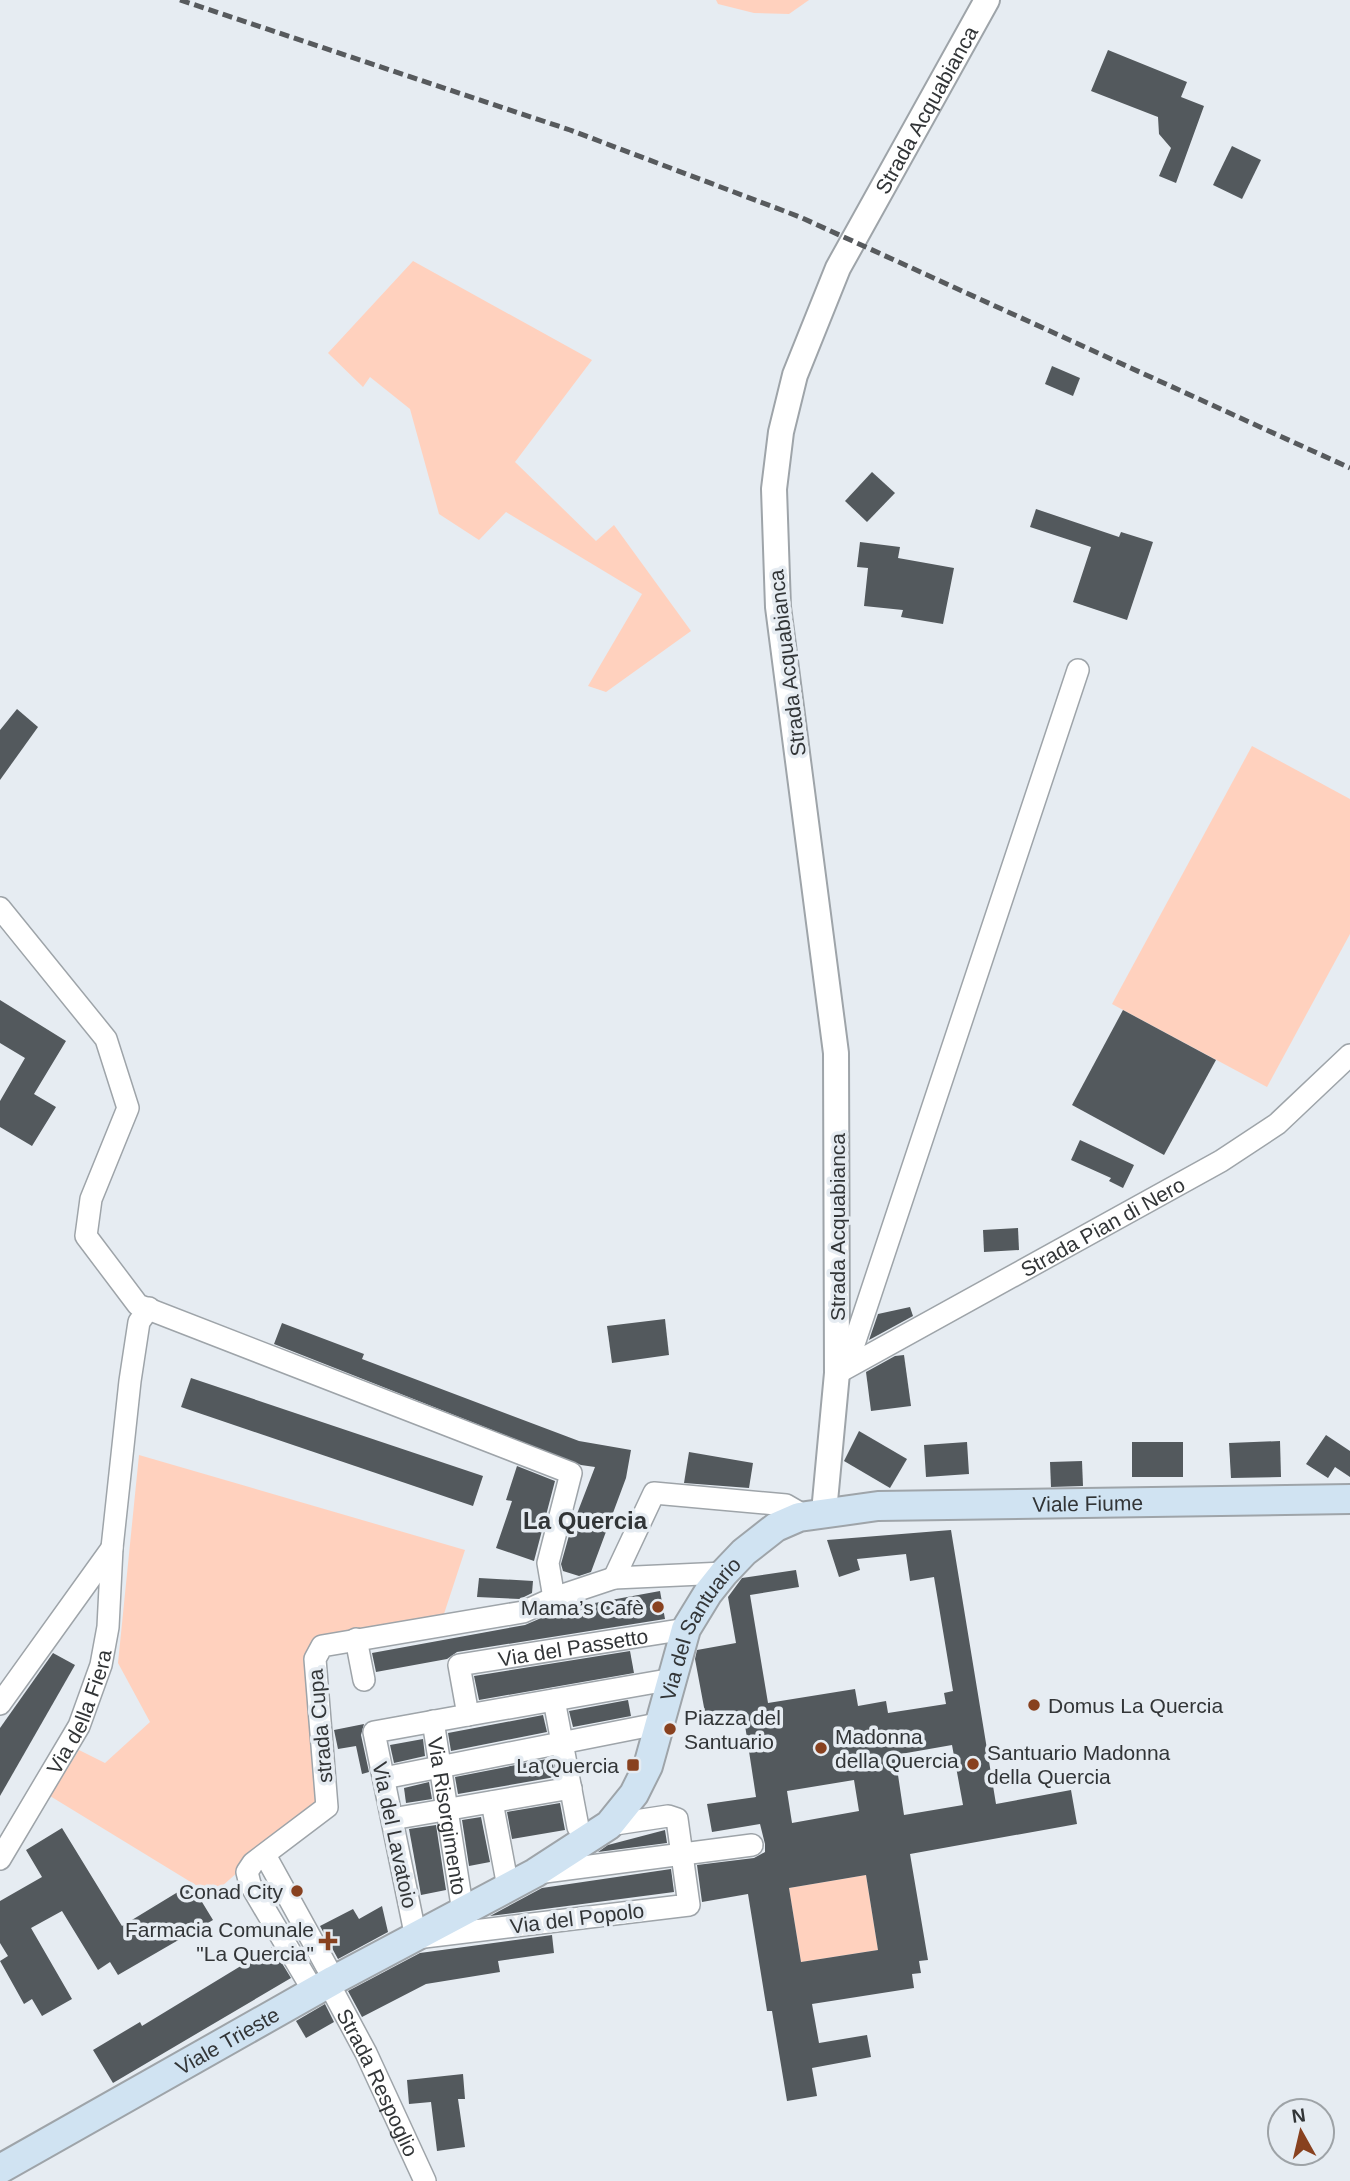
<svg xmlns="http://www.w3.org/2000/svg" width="1350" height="2181" font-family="Helvetica,sans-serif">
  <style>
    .green { fill: #ffd1be }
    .building { fill: #53595d; fill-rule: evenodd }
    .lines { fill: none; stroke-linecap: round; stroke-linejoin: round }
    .minor-casing { stroke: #9ea4a9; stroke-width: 24 }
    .tertiary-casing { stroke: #9ea4a9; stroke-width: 28 }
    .secondary-casing { stroke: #9ea4a9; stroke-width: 32 }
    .minor { stroke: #fff; stroke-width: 21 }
    .tertiary { stroke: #fff; stroke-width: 24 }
    .secondary { stroke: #d0e3f2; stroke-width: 28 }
    .rail { stroke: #575a5d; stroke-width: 5; stroke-dasharray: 10 5; stroke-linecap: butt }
    .poi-dot { fill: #88411f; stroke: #e6ecf2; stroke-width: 2.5 }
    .labels { text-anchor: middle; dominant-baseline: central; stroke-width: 7; stroke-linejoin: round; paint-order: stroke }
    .street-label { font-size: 21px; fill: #323537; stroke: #e6ecf2 }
    .poi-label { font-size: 21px; fill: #323537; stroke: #e6ecf2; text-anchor: end }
    .quarter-label { font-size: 24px; font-weight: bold; fill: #323537; stroke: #e6ecf2 }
  </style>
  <rect width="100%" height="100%" fill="#e6ecf2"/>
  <!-- green -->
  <g class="green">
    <path d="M716,0H809L789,14L754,13L718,4Z"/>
    <path d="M413,261L592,360L515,462L596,541L614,525L691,631L606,692L588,686L642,594L506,512L479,540L439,514L410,409L370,377L363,387L328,353Z"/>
    <path d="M1252,746L1350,799V934L1267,1087L1112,1004Z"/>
    <path d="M139,1455L465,1550L442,1620L314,1642L305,1657L316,1803L212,1895L50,1796L79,1750L105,1763L150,1722L118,1663Z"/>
    <path d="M866,1875L878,1950L801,1962L789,1888Z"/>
  </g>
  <!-- building -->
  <g class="building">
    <path d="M1108,50L1187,82L1181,97L1204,106L1176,183L1159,176L1171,148L1159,134L1158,117L1091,91Z"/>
    <path d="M1232,146L1261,160L1242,199L1213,185Z"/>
    <path d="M1052,366L1080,378L1073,396L1045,384Z"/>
    <path d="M872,472L895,493L867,522L845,501Z"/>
    <path d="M1036,509L1119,537L1121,532L1153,542L1127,620L1073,602L1091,547L1030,527Z"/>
    <path d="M860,542L900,547L898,558L954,568L943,624L901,617L903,610L864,606L868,568L857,567Z"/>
    <path d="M17,709L38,727L0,780V730Z"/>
    <path d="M0,1000L66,1041L34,1094L56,1107L32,1146L0,1127V1101L25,1058L0,1043Z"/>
    <path d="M1123,1010L1216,1060L1164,1155L1072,1105Z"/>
    <path d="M1080,1140L1134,1165L1123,1188L1109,1181L1111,1178L1071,1160Z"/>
    <path d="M1018,1228L1019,1250L984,1252L983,1230Z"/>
    <path d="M910,1307L913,1316L869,1340L878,1314Z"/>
    <path d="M665,1319L669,1355L612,1363L607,1326Z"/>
    <path d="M282,1323L364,1354L362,1359L579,1441L631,1450L626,1478L591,1572L579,1576L563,1571L561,1564L570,1532L595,1467L581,1465L274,1344Z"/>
    <path d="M904,1355L911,1406L871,1411L866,1372L895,1356Z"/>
    <path d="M191,1378L483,1476L473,1506L181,1407Z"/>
    <path d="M859,1431L907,1459L890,1488L844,1461Z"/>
    <path d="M1326,1435L1350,1451V1477L1335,1467L1328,1478L1306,1464Z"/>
    <path d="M1280,1441L1281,1477L1231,1478L1229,1443Z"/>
    <path d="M967,1442L969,1474L926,1477L924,1445Z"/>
    <rect x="1132" y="1442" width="51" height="35"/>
    <path d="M689,1452L753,1463L749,1488L684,1483Z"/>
    <path d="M1082,1461L1083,1486L1051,1487L1050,1462Z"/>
    <path d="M517,1466L555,1481L534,1561L496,1548L512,1501L506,1500Z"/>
    <path d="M951,1530L996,1804L1071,1790L1077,1824L910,1854L928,1960L919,1961L921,1973L912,1974L914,1988L812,2004L819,2043L867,2035L871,2057L812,2068L817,2096L787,2101L772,2011H767L748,1894L702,1902L697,1865L754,1858L765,1852V1844L760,1824L712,1832L707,1804L756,1797L743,1712L706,1718L695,1659L697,1650L736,1643L728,1597L742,1578L796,1570L799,1587L750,1595L768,1703L855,1689L858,1706L886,1701L888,1713L946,1704L944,1693L953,1691L934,1577L910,1581L906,1554L857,1559L860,1570L839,1577L827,1540ZM952,1745L963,1805L904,1815L895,1755ZM854,1780L859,1811L792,1823L787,1791ZM866,1875L878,1950L801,1962L789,1888Z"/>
    <path d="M479,1578L533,1581L532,1593L520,1599L477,1597Z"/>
    <path d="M660,1591L665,1619L457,1652L447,1659L376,1672L372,1653L525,1625L562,1609Z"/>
    <path d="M630,1651L634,1673L479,1700L474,1676Z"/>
    <path d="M53,1653L75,1665L0,1796V1728Z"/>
    <path d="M628,1700L631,1716L573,1727L569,1711Z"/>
    <path d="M543,1715L547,1732L451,1751L448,1733Z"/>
    <path d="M364,1724L361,1735L369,1772L362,1774L356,1746L338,1749L334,1730Z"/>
    <path d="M423,1739L425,1756L394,1763L390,1745Z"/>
    <path d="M552,1758L555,1777L458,1794L455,1777Z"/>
    <path d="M429,1782L432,1799L406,1803L404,1788Z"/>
    <path d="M560,1803L565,1830L512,1839L507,1812Z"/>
    <path d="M481,1817L490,1862L469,1866L462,1820Z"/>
    <path d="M436,1825L446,1890L421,1895L409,1829Z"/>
    <path d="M62,1828L122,1926L191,1884L213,1920L118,1975L110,1962L98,1970L62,1911L31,1928L72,1999L42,2016L32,1999L24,2004L0,1961L8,1956L0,1943V1901L42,1877L26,1850Z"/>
    <path d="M665,1830L667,1843L598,1852L608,1845Z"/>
    <path d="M671,1869L674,1892L490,1916L542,1888Z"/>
    <path d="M382,1906L388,1932L338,1959L320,1926L353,1909L359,1919Z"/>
    <path d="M552,1935L554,1953L498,1961L500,1972L426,1984L362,2017L348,1991L420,1953Z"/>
    <path d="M272,1947L291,1978L113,2083L93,2050L140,2022L142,2026Z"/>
    <path d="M325,2004L334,2022L306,2038L296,2021Z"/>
    <path d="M463,2074L465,2099H458L465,2147L437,2151L431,2102L409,2104L407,2080Z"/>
  </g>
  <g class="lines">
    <!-- minor casing -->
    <g class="minor-casing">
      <g id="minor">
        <path d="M0,908L106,1039L128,1108L91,1199L86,1236L138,1305L571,1473L548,1563L554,1598"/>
        <path id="s1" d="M839,1372L1221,1161L1277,1124L1350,1055"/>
        <path d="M837,1373L851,1353L1078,670"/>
        <path d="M614,1578L654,1493L786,1505L805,1516"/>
        <path d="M356,1639L364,1680"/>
        <path d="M554,1700L578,1827L588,1840"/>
        <path d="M0,1704L112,1548"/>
        <path d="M468,1715L673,1679"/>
        <path id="s2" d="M433,1721L463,1912"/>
        <path d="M384,1778L662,1723"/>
        <path d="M492,1802L508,1887"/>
        <path d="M392,1819L571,1788"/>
        <path id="s3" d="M609,1825L668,1816L677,1819L689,1905L416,1938L374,1732L468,1715L459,1665L686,1629"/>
        <path d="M265,1855L334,1980"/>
        <path id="s4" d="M0,1859L79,1726L101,1665L108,1627L112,1548L130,1381L139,1322L149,1308"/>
        <path d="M537,1873L752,1845"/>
        <path id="s5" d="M329,1984L366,2053L425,2181"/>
        <path d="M314,1992L250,1884L247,1872L253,1863L327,1807L315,1659L322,1646L523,1612L554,1598L614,1578L724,1573"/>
      </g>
    </g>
    <!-- tertiary casing -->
    <g class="tertiary-casing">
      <g id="tertiary">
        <path id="s6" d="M824,1512L837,1373L836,1053L778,607L774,489L781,432L795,375L838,268L987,0"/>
      </g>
    </g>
    <!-- secondary casing -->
    <g class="secondary-casing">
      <g id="secondary">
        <path id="s7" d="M0,2169L334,1980L535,1873L609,1825L634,1794L648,1766L686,1629L708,1593L724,1573L744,1552L776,1527L799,1517L878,1506L1350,1499"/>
      </g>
    </g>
    <!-- minor -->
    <use href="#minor" class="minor"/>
    <!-- tertiary -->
    <use href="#tertiary" class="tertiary"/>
    <!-- secondary -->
    <use href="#secondary" class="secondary"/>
    <!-- rail -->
    <path class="rail" d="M180,0L570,130L800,217L1350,468"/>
  </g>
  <!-- markers -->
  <g class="poi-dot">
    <circle cx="658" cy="1607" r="7"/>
    <circle cx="1034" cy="1705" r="7"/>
    <circle cx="670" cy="1729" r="7"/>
    <circle cx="821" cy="1748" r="7"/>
    <circle cx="973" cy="1764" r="7"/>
    <rect x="626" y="1758" width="14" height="14" rx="3.5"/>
    <circle cx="297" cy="1891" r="7"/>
    <path d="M324.5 1930.5h7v7h7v7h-7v7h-7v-7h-7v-7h7z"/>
  </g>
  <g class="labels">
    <!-- street labels -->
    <g class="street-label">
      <text stroke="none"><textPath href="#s6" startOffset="1440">Strada Acquabianca</textPath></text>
      <text transform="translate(787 663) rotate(-97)">Strada Acquabianca</text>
      <text stroke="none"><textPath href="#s1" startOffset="301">Strada Pian di Nero</textPath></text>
      <text transform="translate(837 1227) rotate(-90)">Strada Acquabianca</text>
      <text stroke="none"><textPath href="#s7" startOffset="1365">Viale Fiume</textPath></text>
      <text stroke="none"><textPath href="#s7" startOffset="919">Via del Santuario</textPath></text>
      <text stroke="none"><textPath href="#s3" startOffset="903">Via del Passetto</textPath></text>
      <text stroke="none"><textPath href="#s4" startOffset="168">Via della Fiera</textPath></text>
      <text transform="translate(320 1726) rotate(-95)">strada Cupa</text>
      <text stroke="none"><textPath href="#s2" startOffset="96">Via Risorgimento</textPath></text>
      <text transform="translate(395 1835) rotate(78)">Via del Lavatoio</text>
      <text transform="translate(577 1918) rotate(-7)">Via del Popolo</text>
      <text stroke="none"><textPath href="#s7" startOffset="261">Viale Trieste</textPath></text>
      <text stroke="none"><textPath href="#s5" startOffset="110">Strada Respoglio</textPath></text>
    </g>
    <!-- poi labels -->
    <g class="poi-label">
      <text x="644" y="1607">Mama’s Cafè</text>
      <text x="1048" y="1705" text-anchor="start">Domus La Quercia</text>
      <text x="684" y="1717" text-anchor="start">Piazza del<tspan x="684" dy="24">Santuario</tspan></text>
      <text x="835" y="1736" text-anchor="start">Madonna<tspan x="835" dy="24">della Quercia</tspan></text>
      <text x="987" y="1752" text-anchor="start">Santuario Madonna<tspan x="987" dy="24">della Quercia</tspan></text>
      <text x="619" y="1765">La Quercia</text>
      <text x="283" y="1891">Conad City</text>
      <text x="314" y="1929">Farmacia Comunale<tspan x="314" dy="24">"La Quercia"</tspan></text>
    </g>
    <!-- quarter labels -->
    <g class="quarter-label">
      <text x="585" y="1520">La Quercia</text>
    </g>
  </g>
  <!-- north arrow -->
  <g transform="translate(1301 2132) rotate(352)"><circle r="33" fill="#e6ecf2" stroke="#9ea3a7" stroke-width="2"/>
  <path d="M0-5L12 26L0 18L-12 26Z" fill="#88411f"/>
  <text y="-10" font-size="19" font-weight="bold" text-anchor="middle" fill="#323537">N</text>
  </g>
</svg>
